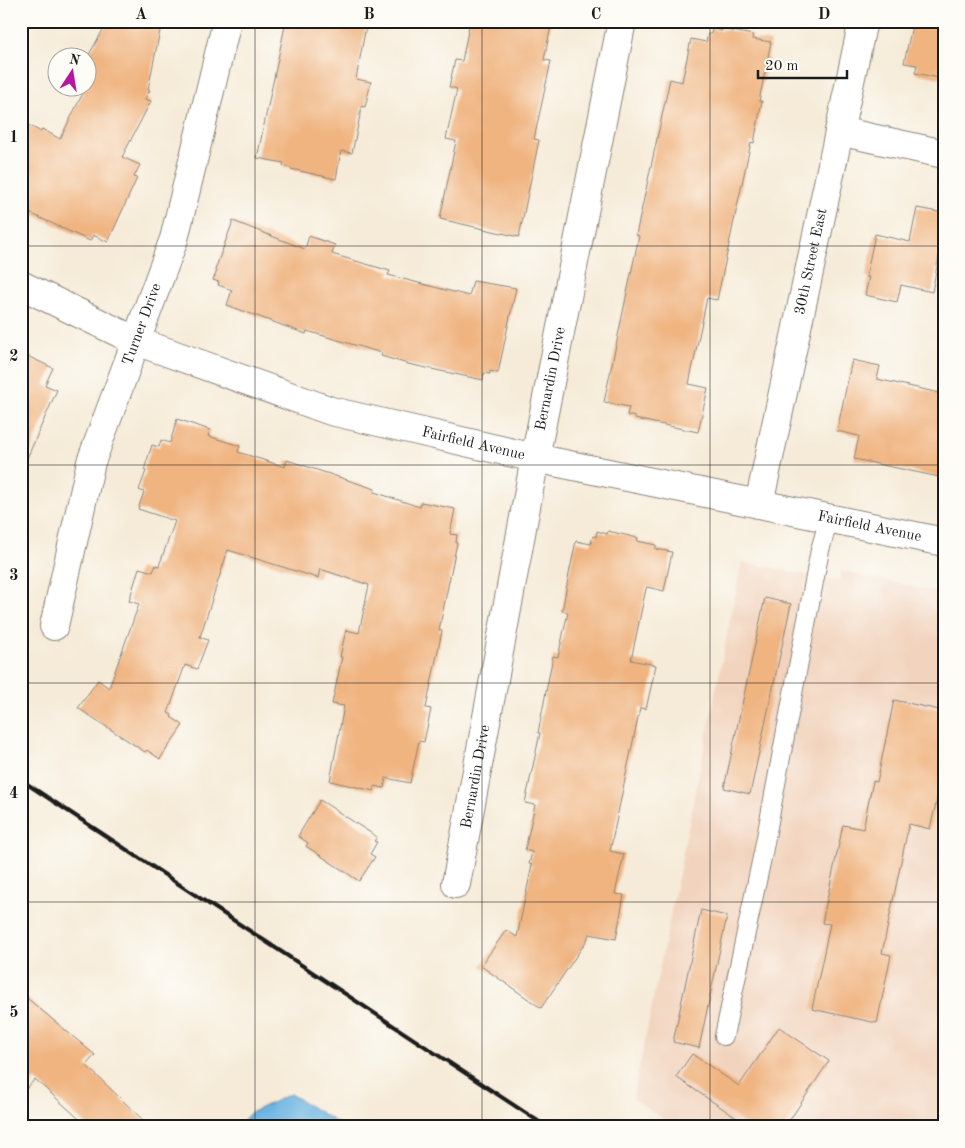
<svg xmlns="http://www.w3.org/2000/svg" width="965" height="1148" font-family="'Old Standard TT',serif">
  <style>
    .built { fill: #f2d4be }
    .water { fill: #6ab4e2; stroke: #43687f }
    .building { fill: #f0b480 }
    .lines { fill: none; stroke-linecap: round; stroke-linejoin: round }
    .service-casing { stroke: #89847a; stroke-width: 20 }
    .minor-casing { stroke: #89847a; stroke-width: 30 }
    .service { stroke: #fff; stroke-width: 18 }
    .minor { stroke: #fff; stroke-width: 28 }
    .rail { stroke: #1c1c1c; stroke-width: 4 }
    .grid { fill: none; stroke: #1c1c1c; stroke-width: 1; stroke-opacity: 0.55 }
    .labels { text-anchor: middle; dominant-baseline: central; stroke-width: 4; stroke-linejoin: round; paint-order: stroke }
    .street-label { font-size: 15px; fill: #1c1c1c; stroke: #fdfcf7 }
    .neatline { fill: none; stroke: #1c1c1c; stroke-width: 2 }
    .grid-label { font-size: 16px; text-anchor: middle; font-weight: bold; fill: #1c1c1c }
  </style>
  <rect width="100%" height="100%" fill="#fdfcf7"/>
  <filter id="ink" filterUnits="userSpaceOnUse"><feTurbulence type="fractalNoise" baseFrequency=".02" numOctaves="2"/><feDisplacementMap in="SourceGraphic" scale="10" xChannelSelector="R" yChannelSelector="G"/><feConvolveMatrix kernelMatrix="1 2 1 2 8 2 1 2 1" color-interpolation-filters="sRGB"/></filter>
  <filter id="wash" filterUnits="userSpaceOnUse"><feTurbulence type="fractalNoise" baseFrequency=".0096" numOctaves="4" result="noise"/><feDisplacementMap in="SourceGraphic" scale="20" xChannelSelector="R" yChannelSelector="G"/><feGaussianBlur stdDeviation="1.12" result="paint"/><feColorMatrix in="noise" values="0 0 0 0 0 0 0 0 0 0 0 0 0 0 0 0 0 1.4 0 .05"/><feComposite in="paint" operator="in"/></filter>
  <g filter="url(#wash)">
    <rect width="100%" height="100%" fill="#f6ebd8"/>
    <!-- built -->
    <path class="built" d="M742,562L839,581L841,571L944,593V1127H675L633,1099Z"/>
    <!-- water -->
    <path class="water" d="M290,1094L344,1127H238L250,1113Z"/>
    <g id="blocks">
      <!-- building -->
      <g class="building">
        <path d="M108,21H162L148,89L150,90L145,99L151,101L122,157L140,165L134,177L137,178L108,242L93,235L90,241L21,209V121L41,132L42,129L60,139L85,89L82,88H88L87,58Z"/>
        <path d="M286,21H367L356,79L371,82L365,107L362,106L352,153L341,151L336,179L291,169V168L283,166L284,163L257,158Z"/>
        <path d="M470,21H552L544,60L551,61L534,139L539,140L519,237L440,219L456,141L446,139L457,89L449,87L455,60L462,61Z"/>
        <path d="M913,21H944V79L915,73L917,65L904,63Z"/>
        <path d="M712,29L722,31V29L753,35L752,39L771,42L759,101H762L754,143L751,142L717,300L707,298L689,384L708,388L698,432L635,419V417L627,415L629,407L604,402L639,236L636,235L670,79L682,82L691,39L706,42L708,34H711Z"/>
        <path d="M917,208L944,213V257L939,256L932,292L901,285L897,302L865,295L869,277H866L875,234L910,242Z"/>
        <path d="M233,221L305,249L309,236L335,245L332,254L390,271L388,275L469,296L473,281L516,288L498,373L490,371V374L484,373L483,380L408,364L381,356L382,353L307,331L306,334L227,305L232,290L218,285L219,282L213,280L217,271L215,270Z"/>
        <path d="M21,353L53,368L45,385L57,390L21,472Z"/>
        <path d="M852,360L880,366L877,379L944,394V478L854,459L859,436L837,431Z"/>
        <path d="M177,419L210,430L208,436L240,446L238,452L285,467L287,460L375,489L374,492L420,507L421,502L455,509L450,534L457,535L456,543H457L439,630L442,631L426,708L431,709L424,742L419,741L410,783L386,778L384,788L375,786L374,791L330,781L344,706L332,704L342,657H340L346,630L359,633L369,585L320,569L318,578L228,550L200,637L208,640L197,669L185,665L168,713L172,715L171,717L183,725L160,759L147,750L145,752L78,708L98,680L109,688L139,604L129,601L139,568L153,572L156,565L159,566L175,521L138,509L144,492L139,490L146,471L144,470L152,445L159,447L161,440L170,443Z"/>
        <path d="M597,531L607,534L608,531L638,538L637,541L656,545V549L672,552L664,591L647,587L646,589L631,660L656,665L646,709L640,708L610,851L624,854L615,894L624,895L616,939L589,934L587,940L541,1008L481,966L506,930L517,937L532,865L529,864L532,852L525,850L535,805L525,803L540,733H538L553,656L558,657L568,612L562,611L569,574L576,541L591,544L593,536L596,537Z"/>
        <path d="M765,598L791,604L750,794L724,788Z"/>
        <path d="M894,700L944,711V796L938,795L930,829L909,824L882,953L891,955L877,1023L812,1009L830,924L822,923L843,825L863,829L873,781L877,782Z"/>
        <path d="M320,800L377,837L374,841L377,842L370,854L375,857L359,881L306,846L308,843L298,836Z"/>
        <path d="M701,910L727,916L699,1048L673,1042Z"/>
        <path d="M21,993L95,1055L86,1065L150,1127H88L35,1079L21,1095Z"/>
        <path d="M779,1027L829,1061L785,1127H750L676,1077L692,1054L739,1086Z"/>
      </g>
    </g>
  </g>
  <g filter="url(#ink)">
    <use href="#blocks" fill-opacity="0" stroke="#89847a" stroke-width="1"/>
    <g class="lines">
      <!-- service casing -->
      <g class="service-casing">
        <path id="service" d="M724,1036L763,853L820,550L829,518"/>
      </g>
      <!-- minor casing -->
      <g class="minor-casing">
        <g id="minor">
          <path d="M839,131L944,154"/>
          <path id="s1" d="M21,285L136,341L331,411L535,458L944,542"/>
          <path id="s2" d="M759,504L863,21"/>
          <path id="s3" d="M54,626L91,462L174,239L227,21"/>
          <path id="s4" d="M456,884L535,458L622,21"/>
        </g>
      </g>
      <!-- service -->
      <use href="#service" class="service"/>
      <!-- minor -->
      <use href="#minor" class="minor"/>
      <!-- rail -->
      <path class="rail" d="M21,780L547,1127"/>
    </g>
  </g>
  <!-- grid -->
  <path class="grid" d="M255,21V1127M482,21V1127M710,21V1127M21,246H944M21,465H944M21,683H944M21,902H944"/>
  <g class="labels">
    <!-- street labels -->
    <g class="street-label">
      <text stroke="none"><textPath href="#s2" startOffset="248">30th Street East</textPath></text>
      <text stroke="none"><textPath href="#s3" startOffset="315">Turner Drive</textPath></text>
      <text stroke="none"><textPath href="#s4" startOffset="514">Bernardin Drive</textPath></text>
      <text stroke="none"><textPath href="#s1" startOffset="481">Fairfield Avenue</textPath></text>
      <text stroke="none"><textPath href="#s1" startOffset="886">Fairfield Avenue</textPath></text>
      <text stroke="none"><textPath href="#s4" startOffset="109">Bernardin Drive</textPath></text>
    </g>
  </g>
  <!-- margin -->
  <rect width="965" height="1148" fill="none" stroke="#fdfcf7" stroke-width="55"/>
  <!-- north arrow -->
  <g transform="translate(72 72) rotate(12)"><circle r="24" fill="#fdfcf7" stroke="#a3a29f"/>
  <path d="M0-4L9 19L0 12L-9 19Z" fill="#b5179e"/>
  <text y="-8" font-size="14" font-weight="bold" text-anchor="middle" fill="#1c1c1c">N</text>
  </g>
  <!-- scale -->
  <path d="M758 70v8h89v-8" fill="none" stroke="#1c1c1c" stroke-width="2.5"/>
  <text x="765" y="70" font-size="15" fill="#1c1c1c" stroke="#fdfcf7" stroke-width="4" paint-order="stroke">20 m</text>
  <rect x="28" y="28" width="910" height="1092" class="neatline"/>
  <g class="grid-label">
    <text x="141" y="19">A</text>
    <text x="369" y="19">B</text>
    <text x="596" y="19">C</text>
    <text x="824" y="19">D</text>
    <text x="14" y="142">1</text>
    <text x="14" y="361">2</text>
    <text x="14" y="580">3</text>
    <text x="14" y="798">4</text>
    <text x="14" y="1017">5</text>
  </g>
</svg>
